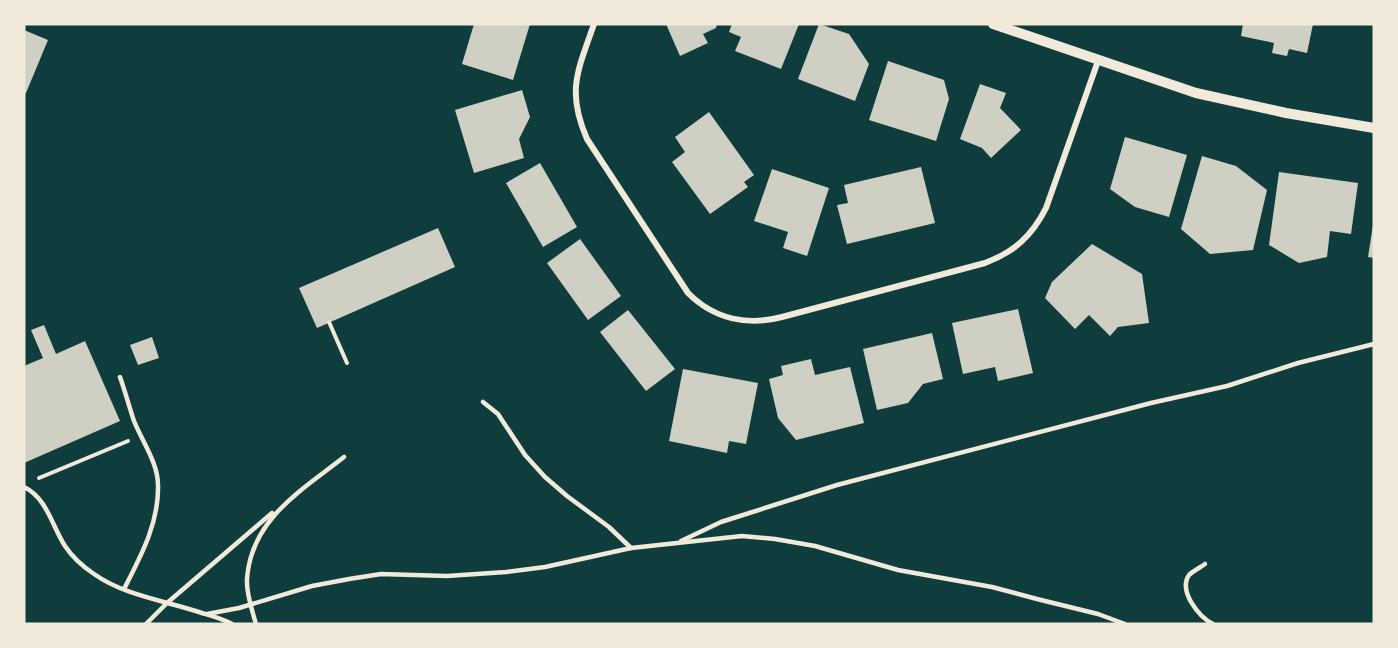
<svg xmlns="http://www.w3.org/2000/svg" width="1398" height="648" font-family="Rubik,sans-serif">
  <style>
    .building { fill: #cfcfc3 }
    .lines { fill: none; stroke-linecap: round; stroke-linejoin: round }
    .path { stroke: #f1e9da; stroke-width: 4 }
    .service { stroke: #f1e9da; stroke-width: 4.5 }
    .minor { stroke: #f1e9da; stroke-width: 6 }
    .tertiary { stroke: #f1e9da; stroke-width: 10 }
  </style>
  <rect width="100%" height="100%" fill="#0f3d3e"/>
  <!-- building -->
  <g class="building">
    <path d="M474,24H530L513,80L462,64Z"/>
    <path d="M666,24H717L716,28L703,34L708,43L680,56Z"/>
    <path d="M732,24H799L781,69L735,51L741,37L729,32Z"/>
    <path d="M819,24L849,34L869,64L855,101L798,79Z"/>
    <path d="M1243,24H1313L1307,53L1289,49L1287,56L1272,53L1274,43L1241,36Z"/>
    <path d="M24,30L48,40L26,93L24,92Z"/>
    <path d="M888,61L944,80L949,99L936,141L869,120Z"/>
    <path d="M980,84L1006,93L1000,108L1021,130L991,158L982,148L960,139Z"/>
    <path d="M522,90L530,117L519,139L524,158L474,173L455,110Z"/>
    <path d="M709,112L754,175L744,182L748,187L710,214L672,162L685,152L675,137Z"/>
    <path d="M1125,137L1187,155L1169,217L1135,207L1110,189Z"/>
    <path d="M1202,156L1236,166L1267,190L1253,250L1210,254L1181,229Z"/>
    <path d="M540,163L577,227L543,247L506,183Z"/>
    <path d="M921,167L935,223L847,244L837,205L848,203L844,185Z"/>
    <path d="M772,169L829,188L807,256L783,248L788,232L754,221Z"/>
    <path d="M1279,172L1358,183L1351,234L1330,231L1327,257L1299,263L1269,245Z"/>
    <path d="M1373,225L1374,226V258L1368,257Z"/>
    <path d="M438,228L455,267L317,328L299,288Z"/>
    <path d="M580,239L621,296L588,320L547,263Z"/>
    <path d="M1092,244L1142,274L1149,323L1118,327L1110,336L1089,315L1075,329L1045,298L1052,282Z"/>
    <path d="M1018,309L1033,373L998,381L995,367L963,374L952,323Z"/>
    <path d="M628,310L675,369L646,391L600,332Z"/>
    <path d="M44,325L56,354L85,341L120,421L24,463V366L43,358L31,330Z"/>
    <path d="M932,333L943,379L923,384L908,403L877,410L863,349Z"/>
    <path d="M152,337L159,358L138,365L130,345Z"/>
    <path d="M811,359L815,375L850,367L864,423L796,440L778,418L769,379L783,375L781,366Z"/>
    <path d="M683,369L758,383L746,444L729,441L727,453L669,441Z"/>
  </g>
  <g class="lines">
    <!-- path -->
    <g class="path">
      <path d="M329,322L347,363"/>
      <path d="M39,478L128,441"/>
    </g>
    <!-- service -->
    <g class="service">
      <path d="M120,377C125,391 129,406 134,421C142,441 158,463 158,485C159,523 141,556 124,589"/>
      <path d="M483,402L498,414L525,455L545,477L567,496L609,527L631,548"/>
      <path d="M24,487C47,498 52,526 65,546C73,558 82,566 94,574C125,596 167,601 202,613C212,616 223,619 232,624"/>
      <path d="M681,541L721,522L837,485L1151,403L1227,386L1298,363L1374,344"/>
      <path d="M1205,564C1201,567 1193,571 1189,575C1178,591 1199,617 1213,624"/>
      <path d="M207,614L239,608L312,586L349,579L381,574L447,576L506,572L545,567L631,548L742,536L775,539L815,546L898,570L992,587L1037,599L1098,614L1125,624"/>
      <path d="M146,624L167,603L272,513"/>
      <path d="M256,624C252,610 246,593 247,579C251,519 302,490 344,457"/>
    </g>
    <!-- minor -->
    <path class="minor" d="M594,24C578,70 566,91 587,139L688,293C714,319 747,326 782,317L985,263C1014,252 1032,236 1046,208L1098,61"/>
    <!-- tertiary -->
    <path class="tertiary" d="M993,24L1196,93L1286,113L1374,128"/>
  </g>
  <!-- border -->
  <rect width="1398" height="648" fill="none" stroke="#f1e9da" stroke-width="51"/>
</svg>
